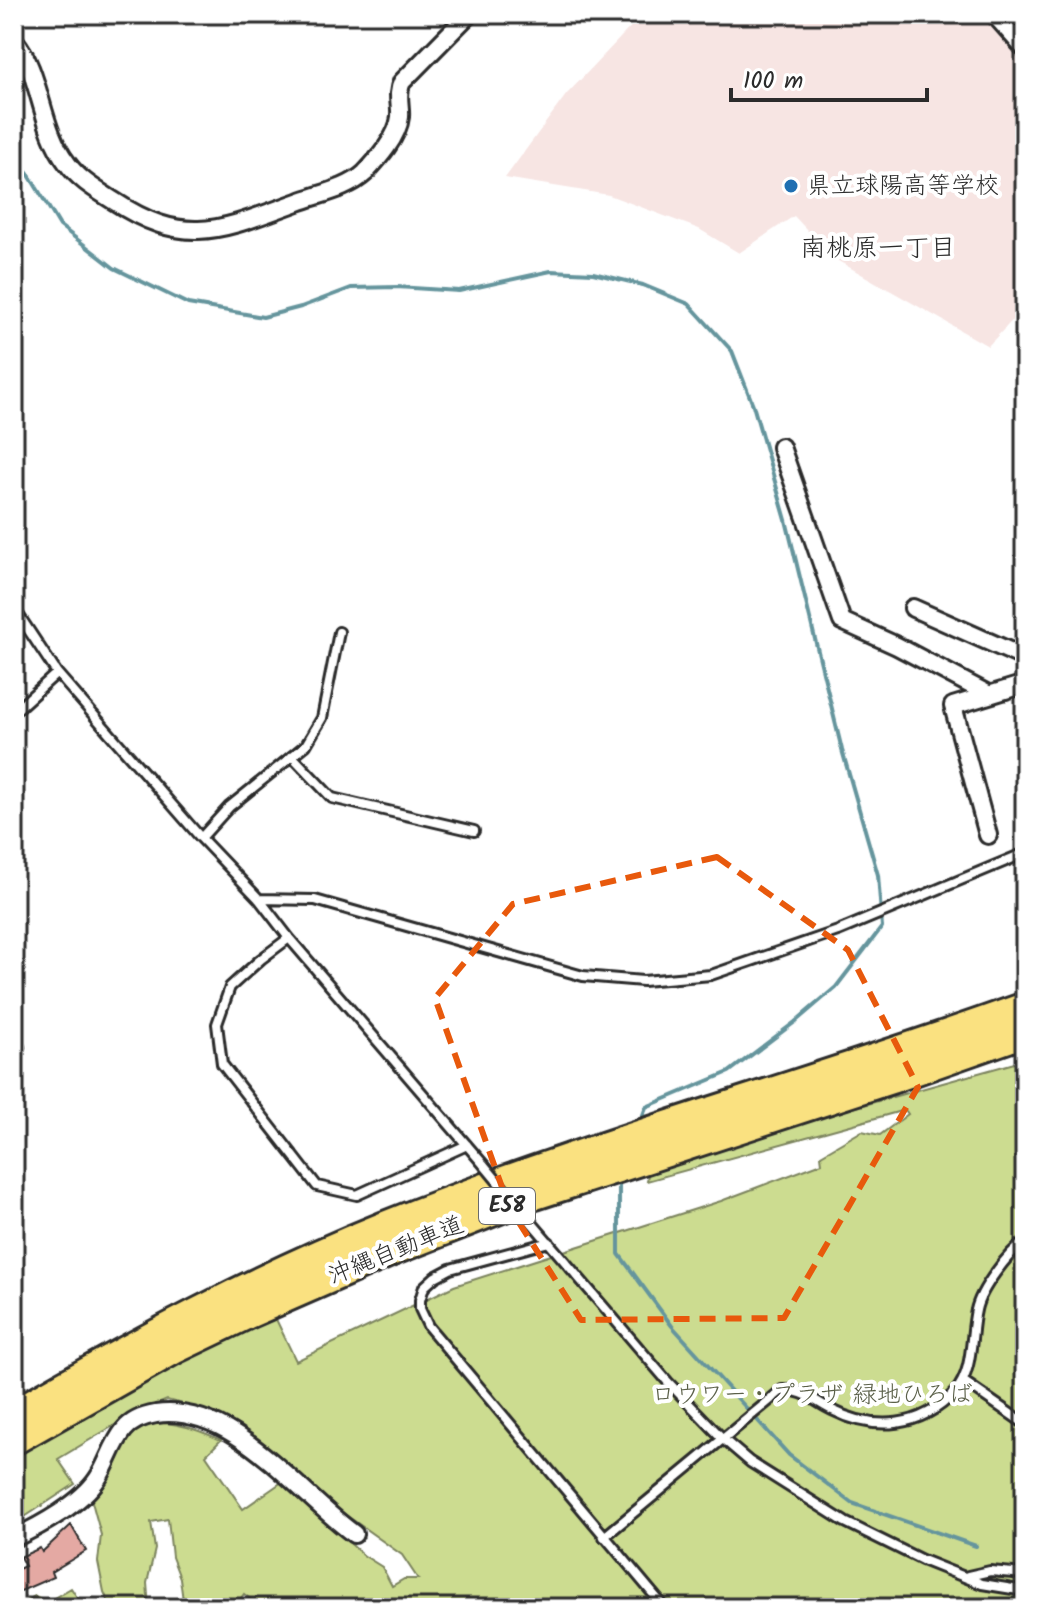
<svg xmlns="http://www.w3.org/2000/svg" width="1039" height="1622" viewBox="0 0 1039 1622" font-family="Kalam,'Klee One',sans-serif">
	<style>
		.built { fill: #f7e5e3 }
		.green { fill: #ccdc90; stroke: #7c845e; stroke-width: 2 }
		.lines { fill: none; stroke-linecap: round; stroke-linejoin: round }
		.stream { stroke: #65959d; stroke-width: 4 }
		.building { fill: #e4a9a3; stroke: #2b2b2b; stroke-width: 2 }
		.service-casing { stroke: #2b2b2b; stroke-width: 14 }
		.minor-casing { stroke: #2b2b2b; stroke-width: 22 }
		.motorway-casing { stroke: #2b2b2b; stroke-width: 34 }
		.service { stroke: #fff; stroke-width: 8 }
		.minor { stroke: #fff; stroke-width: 16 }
		.motorway { stroke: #fae180; stroke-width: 28 }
		.service-bridge-casing { stroke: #2b2b2b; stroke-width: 14; stroke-linecap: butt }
		.service-bridge { stroke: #fff; stroke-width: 8 }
		.marked { fill: none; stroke: #e8590c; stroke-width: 6; stroke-dasharray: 16 10; stroke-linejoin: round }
		.poi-dot { fill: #1f6fb2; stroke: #fff; stroke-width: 3 }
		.labels { text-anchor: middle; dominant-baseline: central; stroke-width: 8; stroke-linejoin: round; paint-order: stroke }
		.shield { fill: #fff; stroke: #6b6b6b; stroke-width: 2 }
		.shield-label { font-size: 22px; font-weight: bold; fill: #2b2b2b }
		.poi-label { font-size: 24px; fill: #2b2b2b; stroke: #fff; text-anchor: start }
		.street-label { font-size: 24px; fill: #2b2b2b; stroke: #fff }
		.park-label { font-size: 24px; fill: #5b6049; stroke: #fff }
		.neighbourhood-label { font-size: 26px; fill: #2b2b2b; stroke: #fff }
	</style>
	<rect width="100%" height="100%" fill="#fff"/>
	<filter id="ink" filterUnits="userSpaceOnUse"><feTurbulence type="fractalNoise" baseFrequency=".0125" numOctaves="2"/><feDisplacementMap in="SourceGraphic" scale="16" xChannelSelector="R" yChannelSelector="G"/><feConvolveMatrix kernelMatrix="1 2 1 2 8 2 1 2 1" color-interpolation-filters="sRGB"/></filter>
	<g filter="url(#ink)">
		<path class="built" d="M707 14H986L1025 58V307L988 346 833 258 794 216 739 253 699 229 609 195 505 178 566 95 638 19 704 17Z"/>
		<path class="green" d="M1025 1060V1608H261L244 1594 238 1602V1608H184L180 1578 172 1557 168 1519 151 1522 155 1549 147 1583 149 1608H111L104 1592 98 1562 101 1535 91 1498C127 1430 141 1403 221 1440L206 1455 243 1509 282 1482 363 1555 382 1567 392 1586 404 1579H418L402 1555 311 1490 253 1439 205 1410 167 1400 130 1416 58 1459 75 1484 14 1524V1458L166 1366 274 1315 296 1361 454 1286 721 1201 822 1163 821 1155 862 1131 880 1135 908 1114 905 1110 647 1181 648 1174 724 1144Z
			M71 1588 84 1608H14L35 1596 47 1602Z"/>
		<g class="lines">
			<path class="stream" d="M14 158 29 175 60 226 114 268 188 304 263 317 301 307 351 288 397 287 459 291 551 271 593 273 643 285 689 304 732 351 753 405 786 520 842 750 878 875 882 927 836 987 795 1022 729 1072 646 1107 640 1123
				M619 1180V1254L672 1326 789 1455 852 1503 976 1546"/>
		</g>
		<path class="building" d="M71 1525 86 1551 51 1572 53 1577 14 1594V1571L25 1566 20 1557 40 1548 42 1552Z"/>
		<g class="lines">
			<g class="service-casing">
				<path id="service" d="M14 608 57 673 201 838 259 899 289 938 484 1165
					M14 712 57 673
					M292 756 332 798 474 831
					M201 838 229 807 306 745 322 718 339 632
					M259 899 315 900 583 976 643 981 711 975 838 931 1025 853
					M289 938 261 959 230 987 217 1024 222 1064 317 1186 357 1195 467 1145
					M14 1033 19 1047 14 1051
					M532 1223 668 1382 723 1439 750 1462 845 1522 922 1560 982 1584 1025 1591
					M549 1242 450 1269 435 1277 424 1287 420 1300V1309L428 1326 665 1608
					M963 1381 1025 1424
					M604 1537 782 1390C803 1389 814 1401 832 1410 875 1432 921 1428 955 1392 974 1371 970 1336 976 1310 980 1290 1008 1253 1025 1241
					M968 1576 990 1571 1025 1574"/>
			</g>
			<g class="minor-casing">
				<path id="minor" d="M994 14 1025 49
					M14 40C42 73 39 127 67 163 79 180 97 190 114 201 187 249 223 229 298 202 319 194 348 189 365 173 378 159 398 137 400 117 401 104 396 94 402 82L469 14
					M781 447 842 621 897 646 986 693
					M913 608 1025 658
					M988 835 953 706 1025 684
					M14 1538C40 1526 82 1503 98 1478 108 1463 112 1445 124 1430 132 1420 144 1416 156 1414 233 1403 297 1493 354 1534"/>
			</g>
			<g class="motorway-casing">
				<path id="motorway" d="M14 1414C134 1344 256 1278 385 1226 594 1142 813 1084 1025 1007
					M14 1440 175 1349 246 1315 397 1249 535 1195 891 1079 1025 1032"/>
			</g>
			<use href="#service" class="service"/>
			<use href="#minor" class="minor"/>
			<use href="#motorway" class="motorway"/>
			<g class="service-bridge-casing">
				<path id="service-bridge" d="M484 1165 532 1223"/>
			</g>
			<use href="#service-bridge" class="service-bridge"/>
		</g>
	</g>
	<path class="marked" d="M717 857 848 950 918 1087 784 1318 581 1320 509 1207 435 998 513 904Z"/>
	<circle class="poi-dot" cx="791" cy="186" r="8"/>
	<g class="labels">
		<rect class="shield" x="479" y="1188" width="56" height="36" rx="6"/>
		<g class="shield-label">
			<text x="507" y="1206">E58</text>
		</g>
		<g class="poi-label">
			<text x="807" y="186">県立球陽高等学校</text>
		</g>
		<g class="street-label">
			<text transform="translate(396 1251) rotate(-22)">沖縄自動車道</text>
		</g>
		<g class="park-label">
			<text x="812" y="1395">ロウワー・プラザ 緑地ひろば</text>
		</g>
		<g class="neighbourhood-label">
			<text x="878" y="249">南桃原一丁目</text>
		</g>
	</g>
	<rect width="1039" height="1622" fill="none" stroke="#fff" stroke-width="48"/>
	<rect x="24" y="24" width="991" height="1574" fill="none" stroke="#2b2b2b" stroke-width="3" filter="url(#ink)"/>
	<path d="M731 88v12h196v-12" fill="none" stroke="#2b2b2b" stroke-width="4"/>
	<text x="743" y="88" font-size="24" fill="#2b2b2b" stroke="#ffffff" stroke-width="6" paint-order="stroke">100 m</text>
</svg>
